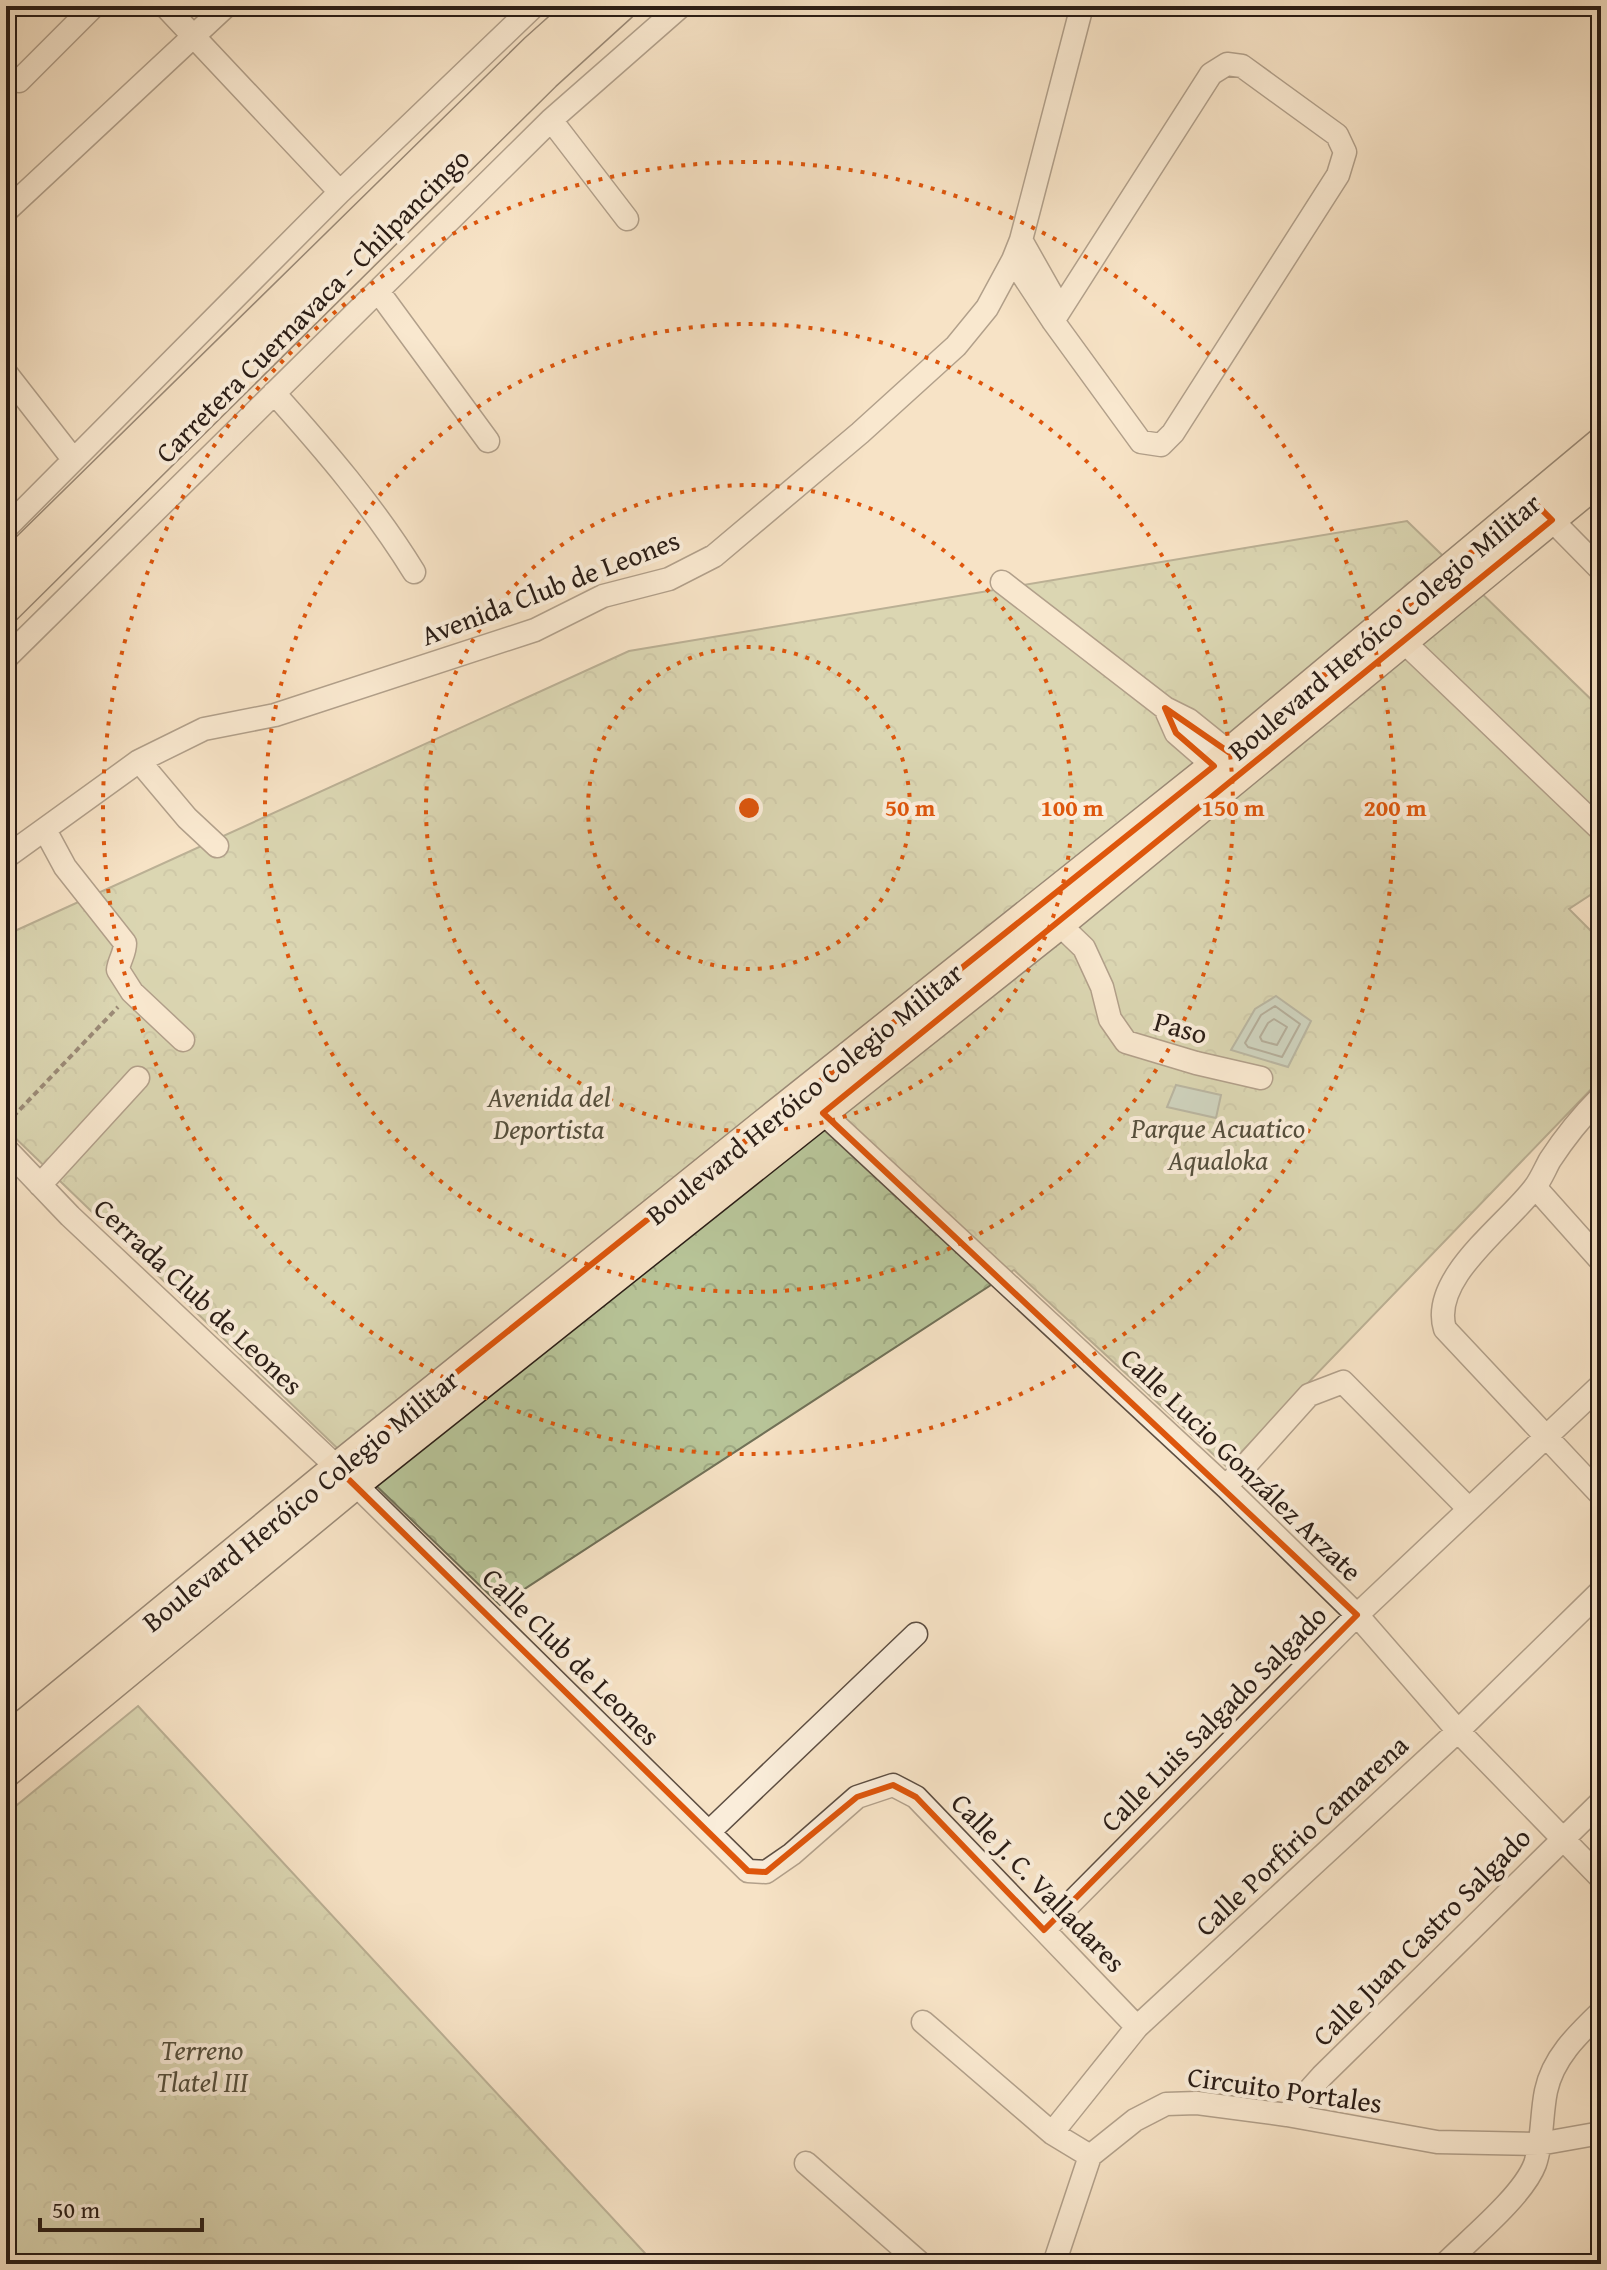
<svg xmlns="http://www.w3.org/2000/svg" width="1607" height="2270" viewBox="0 0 1607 2270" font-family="'Gentium Book Plus',serif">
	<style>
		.forest { fill: url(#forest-crowns); stroke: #717158; stroke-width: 2 }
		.water { fill: #9dbeb3; stroke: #6f7e74; stroke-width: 2 }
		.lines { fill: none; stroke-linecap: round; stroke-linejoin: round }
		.shore { stroke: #646e64; stroke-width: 2 }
		.minor-casing { stroke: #5d4e42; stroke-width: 25 }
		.major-casing { stroke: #2a1d16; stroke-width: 33 }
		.path { stroke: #2a1d16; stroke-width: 4; stroke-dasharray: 6 4; stroke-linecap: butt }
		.minor { stroke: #faedda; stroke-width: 22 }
		.major { stroke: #f7e3c6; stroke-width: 30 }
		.marked { fill: none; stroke: #de560c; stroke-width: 6; stroke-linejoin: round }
		.ring { fill: none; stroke: #de560c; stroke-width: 4; stroke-dasharray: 4 8 }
		.labels { text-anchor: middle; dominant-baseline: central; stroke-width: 8; stroke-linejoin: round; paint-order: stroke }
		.street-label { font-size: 28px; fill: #2a1d16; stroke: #faedda }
		.park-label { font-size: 28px; font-style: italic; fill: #554f3d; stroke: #faedda }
		.centre { fill: #de560c; stroke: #faedda; stroke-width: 4 }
		.ring-label { font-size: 24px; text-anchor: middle; font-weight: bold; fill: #de560c; stroke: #faedda; stroke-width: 8; stroke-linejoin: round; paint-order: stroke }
	</style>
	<defs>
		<pattern id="forest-crowns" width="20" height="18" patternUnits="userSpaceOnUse" patternTransform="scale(2)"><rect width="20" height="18" fill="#b8c599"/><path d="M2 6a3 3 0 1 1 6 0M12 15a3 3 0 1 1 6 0" fill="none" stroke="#9ea983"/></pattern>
	</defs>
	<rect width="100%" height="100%" fill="#f7e3c6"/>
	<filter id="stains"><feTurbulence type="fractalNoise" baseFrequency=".0025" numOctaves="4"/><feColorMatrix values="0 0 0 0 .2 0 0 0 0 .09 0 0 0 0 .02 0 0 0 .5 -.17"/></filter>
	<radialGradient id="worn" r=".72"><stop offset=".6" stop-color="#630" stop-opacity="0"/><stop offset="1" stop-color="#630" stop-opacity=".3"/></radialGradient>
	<path class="forest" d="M1407 521 1601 709V888L1569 909 1601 941V1079L1227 1467 1014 1270 500 1605 6 1129V935L629 651Z
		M138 1706 655 2264H6V1814Z"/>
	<path class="water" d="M1276 996 1311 1021 1288 1067 1231 1050 1255 1009Z
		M1176 1085 1221 1095 1216 1118 1167 1107Z"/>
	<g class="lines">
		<path class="shore" d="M1275 1006 1300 1024 1282 1057 1248 1047 1245 1043 1261 1015Z
			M1274 1019 1287 1027 1277 1045 1262 1041 1260 1037 1268 1023Z"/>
		<g class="minor-casing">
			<path id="minor" d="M165 6 340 192
				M19 81 94 6
				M551 120 627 219
				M6 211 226 6
				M1021 240 1060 309
				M1013 260 1053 321 1141 442 1161 445 1173 433 1338 175 1345 152 1337 135 1242 66 1227 64 1211 74 1053 321
				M378 291 488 441
				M6 373 73 459
				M274 393C325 450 374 507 414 572
				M1540 508 1601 570
				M6 528 340 192 534 6
				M1002 582 1165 708 1189 720 1230 753
				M1404 642 1601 830
				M6 658 551 120 681 6
				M1165 708 1176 733 1214 766
				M139 761 187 818 217 846
				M45 830 65 867 125 943C125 954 119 960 118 970L132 992 183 1040
				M6 857 139 761 204 729 275 715 535 630 603 596 669 579 714 556 860 433 956 346 987 308 1013 260 1021 240 1082 6
				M1059 924 1084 948 1102 987 1110 1019 1126 1042 1196 1063 1261 1078
				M1601 1097C1582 1116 1565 1137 1550 1160 1545 1169 1541 1179 1535 1187 1508 1224 1429 1278 1445 1329L1601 1495
				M823 1113 1226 1487 1357 1615 1458 1731 1601 1878
				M6 1149 70 1216 355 1484 748 1871 766 1872 792 1854 857 1797 893 1785 916 1797 1137 2027
				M40 1185 138 1078
				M1535 1187 1601 1261
				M1226 1487 1309 1395 1343 1382 1468 1508
				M709 1832 916 1634
				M1044 1930 1357 1615 1601 1385
				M923 2022 1052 2133 1090 2156
				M1287 2115 1322 2076 1601 1802
				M1052 2133 1137 2027 1458 1731 1601 1591
				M806 2163 921 2264
				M1054 2264 1090 2156 1135 2120 1166 2104 1197 2103 1287 2115 1437 2142 1539 2144 1601 2133
				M1445 2264C1470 2239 1523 2196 1535 2164 1543 2141 1541 2115 1546 2091 1553 2058 1577 2035 1601 2012"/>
		</g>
		<g class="major-casing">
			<path id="major" d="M6 569 535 50 584 6
				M6 608 545 75 621 6
				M6 1740 337 1468 766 1123 1214 766 1601 443
				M6 1772 355 1484 1059 924 1601 478"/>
		</g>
		<path class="path" d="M6 1124 118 1007"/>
		<use href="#minor" class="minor"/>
		<use href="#major" class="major"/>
	</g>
	<path d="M0 0H1607V2270H0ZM1533 501 1552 520 823 1113 1357 1615 1044 1930 916 1797 893 1785 857 1797 766 1872 748 1871 337 1468 1214 766 1176 733 1165 708 1230 753Z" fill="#f7e3c6" fill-opacity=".55" fill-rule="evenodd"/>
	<path class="marked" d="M1533 501 1552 520 823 1113 1357 1615 1044 1930 916 1797 893 1785 857 1797 766 1872 748 1871 337 1468 1214 766 1176 733 1165 708 1230 753Z"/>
	<g class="ring">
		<circle cx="749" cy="808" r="161"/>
		<circle cx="749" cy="808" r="323"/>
		<circle cx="749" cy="808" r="484"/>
		<circle cx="749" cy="808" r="646"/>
	</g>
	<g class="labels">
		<g class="street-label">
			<text transform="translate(312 305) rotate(-45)">Carretera Cuernavaca - Chilpancingo</text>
			<text transform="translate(550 587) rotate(-21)">Avenida Club de Leones</text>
			<text transform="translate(1384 626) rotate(-40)">Boulevard Heróico Colegio Militar</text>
			<text transform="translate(1181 1027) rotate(16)">Paso</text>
			<text transform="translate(804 1093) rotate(-39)">Boulevard Heróico Colegio Militar</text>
			<text transform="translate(199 1296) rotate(43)">Cerrada Club de Leones</text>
			<text transform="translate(1242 1464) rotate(44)">Calle Lucio González Arzate</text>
			<text transform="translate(300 1500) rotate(-39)">Boulevard Heróico Colegio Militar</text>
			<text transform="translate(572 1656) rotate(45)">Calle Club de Leones</text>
			<text transform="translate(1213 1718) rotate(-45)">Calle Luis Salgado Salgado</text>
			<text transform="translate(1301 1835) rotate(-43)">Calle Porfirio Camarena</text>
			<text transform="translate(1039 1882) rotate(46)">Calle J. C. Valladares</text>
			<text transform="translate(1421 1936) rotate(-45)">Calle Juan Castro Salgado</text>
			<text transform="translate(1285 2089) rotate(8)">Circuito Portales</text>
		</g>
		<g class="park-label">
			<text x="549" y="1096">Avenida del<tspan x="549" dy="32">Deportista</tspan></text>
			<text x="1218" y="1127">Parque Acuatico<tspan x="1218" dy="32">Aqualoka</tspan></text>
			<text x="202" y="2049">Terreno<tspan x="202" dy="32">Tlatel III</tspan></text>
		</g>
	</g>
	<circle cx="749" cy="808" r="12" class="centre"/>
	<g class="ring-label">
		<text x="910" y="816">50 m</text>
		<text x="1072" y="816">100 m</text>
		<text x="1233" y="816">150 m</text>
		<text x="1395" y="816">200 m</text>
	</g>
	<rect width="1607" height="2270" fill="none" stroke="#f7e3c6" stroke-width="32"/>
	<rect x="8" y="8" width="1591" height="2254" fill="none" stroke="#2a1d16" stroke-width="4"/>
	<rect x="16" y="16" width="1575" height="2238" fill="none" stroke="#2a1d16" stroke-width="2"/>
	<path d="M40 2218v12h162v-12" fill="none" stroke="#2a1d16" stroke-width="4"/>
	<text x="52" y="2218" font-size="24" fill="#2a1d16" stroke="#faedda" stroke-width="6" paint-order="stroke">50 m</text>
	<rect width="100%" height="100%" filter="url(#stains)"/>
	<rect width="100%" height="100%" fill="url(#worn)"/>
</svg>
